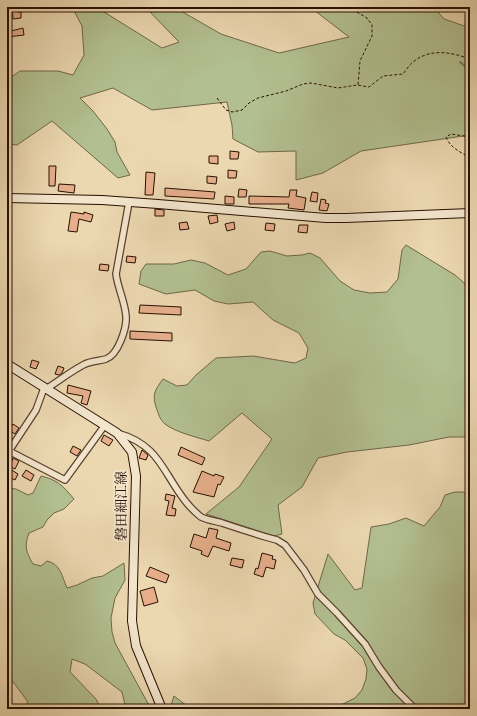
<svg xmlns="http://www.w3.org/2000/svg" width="477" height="716" viewBox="0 0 477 716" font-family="'Gentium Book Plus','Noto Serif JP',serif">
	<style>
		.green { fill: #b2bf90; stroke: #6e6748 }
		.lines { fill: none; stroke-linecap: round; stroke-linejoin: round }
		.stream { stroke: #6c746b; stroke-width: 2 }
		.building { fill: #e6ae8b; stroke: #290f01 }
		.street-casing { stroke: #5a412d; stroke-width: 8 }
		.secondary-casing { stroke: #290f01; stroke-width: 10 }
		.path { stroke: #290f01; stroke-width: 1; stroke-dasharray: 3 2; stroke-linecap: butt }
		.street { stroke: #f2e5cc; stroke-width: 5.5 }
		.secondary { stroke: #f2e5cc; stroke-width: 8 }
		.labels { text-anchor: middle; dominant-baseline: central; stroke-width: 3.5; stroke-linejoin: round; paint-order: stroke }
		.street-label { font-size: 14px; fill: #290f01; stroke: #f2e5cc }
	</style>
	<rect width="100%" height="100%" fill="#ebd7b0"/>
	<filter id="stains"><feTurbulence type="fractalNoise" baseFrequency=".005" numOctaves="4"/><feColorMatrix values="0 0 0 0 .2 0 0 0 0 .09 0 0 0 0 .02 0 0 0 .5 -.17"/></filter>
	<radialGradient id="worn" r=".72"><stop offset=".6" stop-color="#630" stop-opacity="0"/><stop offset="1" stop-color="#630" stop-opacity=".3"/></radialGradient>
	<path class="green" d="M72 7H96L162 48 179 42 151 13 149 7H174L221 34 279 53 349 37 310 7H434L444 19 470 28V135L361 151 323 173 296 180V151L258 152 233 139 232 125 227 102 152 110 113 88 80 98 93 111 107 129 115 142 117 152 130 175 118 178 52 121 17 145 7 144V80L20 71H58L73 75 84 55 82 26Z
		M406 245 455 275 470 288V437H449L409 445 347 452 318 458 302 487 278 505 282 534 274 536 206 514 239 487 272 439 242 413 209 441C196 437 175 432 165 424 160 420 158 413 156 407 152 394 155 390 163 379L177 386 187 385 196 375 216 358 253 356 295 363 306 358 308 348 299 333 273 320 253 302 228 304 214 301 195 290 166 294 139 284 141 271 146 264H174L191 260 205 263 228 275 246 269 261 252 270 251 287 256 302 255 310 253 320 258 340 281 354 290 370 293 387 292 398 279 402 250Z
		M41 476C58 480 63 486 74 499L64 509 54 513 47 520 43 527 29 533C24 546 26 552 33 564L41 566 47 561C61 564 62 577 67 588L77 585 92 578 103 576 124 563 125 580 115 598 111 618 112 632 115 643 151 709H126L122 692 85 664 72 659 70 672 96 699 101 709H23L28 702 14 683 7 679V488L16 489 28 495 33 493Z
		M455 492H463L470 496V709H463L461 704 454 709H440L439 705 421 707 419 709H333L355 698 362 690 366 679 367 669 363 658 345 640 334 634 315 614 313 603 328 554 355 590 362 588 371 527 389 524 406 518 424 526 440 507 445 495Z
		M174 696 191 709H170Z"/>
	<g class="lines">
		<path class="stream" d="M460 62 470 70"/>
	</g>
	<path class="building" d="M12 7H18V12H21V18L13 19Z
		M23 28 24 35 7 37V32Z
		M230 151 239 152 238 159H230Z
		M209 156H218V164L209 163Z
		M49 166H56L55 186H49Z
		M228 170 237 171 236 178H228Z
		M146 172 155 173 153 195H145Z
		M207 176 217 177 216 184 207 183Z
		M59 184 75 185 74 193 58 191Z
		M165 188 215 192 214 199 165 196Z
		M239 189 247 190 246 197H238Z
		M290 190H297L296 196 306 198 304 210 288 208 289 204H249V196L289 197Z
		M312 192 318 193 317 202 310 201Z
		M225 196 234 197V204H225Z
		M321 199 326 200 325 203 329 204 327 211 319 210Z
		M155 209 164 210V216H155Z
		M71 212 84 214V212L93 215 91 222 79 219 77 232 68 231Z
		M217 215 218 222 210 224 208 216Z
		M187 222 189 229 180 230 179 223Z
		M234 222 235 229 227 231 225 224Z
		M266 223 275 224 274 231 265 230Z
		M299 225H308L307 233 298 232Z
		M127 256 136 257 135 263 126 262Z
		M100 264 109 265 108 271 99 270Z
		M140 305 181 307V315L139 313Z
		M130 331 172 333V341L130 339Z
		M32 360 39 362 36 369 30 367Z
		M58 366 64 368 62 373 59 375 55 374Z
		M68 385 91 391 87 405 81 403 83 396 67 393Z
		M13 424 19 428 15 434 9 430Z
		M104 435 113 440 109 446 101 441Z
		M73 446 81 450 77 456 70 452Z
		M181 447 205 458 202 465 178 455Z
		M142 450 148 455 146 460 139 458Z
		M13 458 19 461 15 469 7 465 9 460 12 461Z
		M10 469 18 474 15 480 7 476Z
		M26 470 34 475 31 481 22 476Z
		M202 471 214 476 215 474 224 477 220 485 218 484 214 497 193 492Z
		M166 494 175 496 172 508 176 509 175 516 166 515 169 501 165 500Z
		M209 528 218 530 216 538 231 543 229 551 213 546 208 557 201 554 202 551 190 547 194 534 206 538Z
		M262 553 273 556 272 559 276 560 274 569 266 567 263 577 254 574 256 568 258 569Z
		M232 558 244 560 242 568 230 565Z
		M150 567 169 575 166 583 146 576Z
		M154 587 158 602 144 606 140 591Z"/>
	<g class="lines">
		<g class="street-casing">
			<path id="street" d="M46 389C59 381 71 371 85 364 92 361 99 361 106 359 118 355 127 328 126 316 125 302 118 289 116 274L129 202
				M117 433C160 445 162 472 186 502 190 507 196 513 201 517 207 520 215 521 222 523 240 529 258 535 277 540L285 545 304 570 318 594 337 613 365 644 379 667 396 690 415 709
				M7 450 65 480 105 425
				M9 451 36 410 44 388"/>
		</g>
		<g class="secondary-casing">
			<path id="secondary" d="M7 198 102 200 158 204 326 218H346L470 213
				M7 364 117 433 132 452 136 476 132 621 136 646 162 709"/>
		</g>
		<path class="path" d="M348 7 367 18 372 25V36L360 61 358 85
			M217 98 226 110 232 112 242 110 249 103 258 98 286 91 303 84 311 83 338 88 357 85 369 87 383 76 403 74C406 70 409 65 413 62 430 48 451 52 470 59
			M470 137 451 134 446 137C450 148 461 152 470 158"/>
		<use href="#street" class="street"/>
		<use href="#secondary" class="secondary"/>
	</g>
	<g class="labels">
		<g class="street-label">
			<text transform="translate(121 506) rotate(-90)">磐田細江線</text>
		</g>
	</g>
	<rect width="477" height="716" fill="none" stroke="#ebd7b0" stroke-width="24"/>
	<rect x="8" y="8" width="461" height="700" fill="none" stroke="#290f01" stroke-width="2"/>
	<rect x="12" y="12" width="453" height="692" fill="none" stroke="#290f01"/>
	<rect width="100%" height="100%" filter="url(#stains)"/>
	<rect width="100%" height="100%" fill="url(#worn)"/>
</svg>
